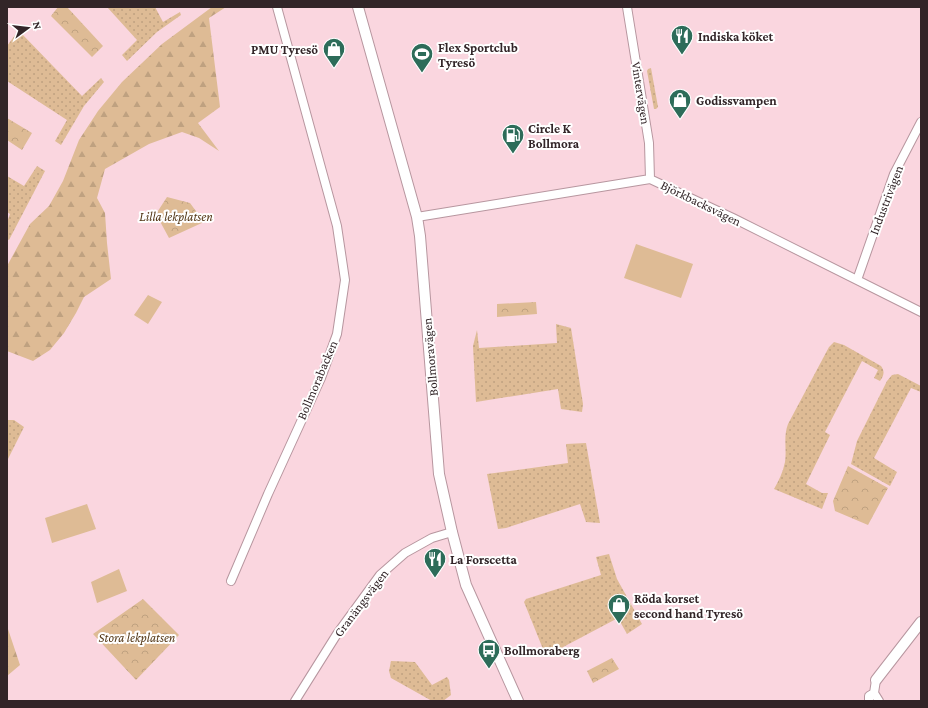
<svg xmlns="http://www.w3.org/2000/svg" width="928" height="708" viewBox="0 0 928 708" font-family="'Crimson Pro',serif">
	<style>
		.grass { fill: url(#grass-dots) }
		.forest { fill: url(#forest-firs) }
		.park { fill: url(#park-crowns) }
		.pitch { fill: #debb95 }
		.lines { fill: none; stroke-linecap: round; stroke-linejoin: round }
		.minor-casing { stroke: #b7969f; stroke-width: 10 }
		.tertiary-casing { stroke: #b7969f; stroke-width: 12 }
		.minor { stroke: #fff; stroke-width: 8 }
		.tertiary { stroke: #fff; stroke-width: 10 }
		.labels { text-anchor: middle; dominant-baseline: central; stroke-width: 4; stroke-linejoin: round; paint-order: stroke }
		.poi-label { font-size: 13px; font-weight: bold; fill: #322528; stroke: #fff; text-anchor: start }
		.street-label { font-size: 13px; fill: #322528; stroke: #fff }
		.park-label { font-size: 13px; font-style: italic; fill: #533716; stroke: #fff }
	</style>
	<defs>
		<pattern id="grass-dots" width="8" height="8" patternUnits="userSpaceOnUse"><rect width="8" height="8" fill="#debb95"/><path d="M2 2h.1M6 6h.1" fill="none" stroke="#bfa180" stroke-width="1.8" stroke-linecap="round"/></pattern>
		<pattern id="forest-firs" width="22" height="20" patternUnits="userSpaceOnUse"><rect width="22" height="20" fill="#debb95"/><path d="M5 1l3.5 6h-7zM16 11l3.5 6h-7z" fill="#bfa180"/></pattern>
		<pattern id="park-crowns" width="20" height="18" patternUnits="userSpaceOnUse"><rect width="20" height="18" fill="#debb95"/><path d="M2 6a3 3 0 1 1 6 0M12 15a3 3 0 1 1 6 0" fill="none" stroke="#bfa180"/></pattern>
	</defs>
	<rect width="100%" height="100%" fill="#fad6df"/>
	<path class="grass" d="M107 7H155L163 22 180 12 181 15 157 32 127 61 122 55 137 40Z
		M18 31 22 34 82 96 101 78 104 82 84 106 61 145 55 141 67 120 7 81V46Z
		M651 68 658 107 656 109H654L647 71 648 69Z
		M37 166 45 171 9 240 7 239V222L10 214 7 212V176L24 186Z
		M556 324 571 328 583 404 582 412 561 409 558 389 476 402 473 346 477 330 479 348 557 343Z
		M834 342 844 345 881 366C885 371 884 376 880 381L874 378 878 370 862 361 825 432 830 435 806 484 822 493H828L822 509 774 489C779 480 783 472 785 462 787 449 783 437 788 424L829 347Z
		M898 374 921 386V392L911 388 874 458 897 472 890 486 851 464 857 441 887 381 892 375Z
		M7 416 8 420H14L24 427 7 461Z
		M586 443 600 523 586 522 580 504 506 528 498 529 487 474 568 463 566 444Z
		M609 554 617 579 642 624 627 634 618 618 548 655 545 654 524 602 526 599 601 575 596 557Z
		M391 661 415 662 432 685 447 677 449 680 451 695 443 701H432L391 678 389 671Z"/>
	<path class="forest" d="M212 7H226L209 18 220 107 198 123 219 151 199 138 182 132 149 144 105 169 97 198 105 213 107 243 111 279 84 297 76 313 64 333 50 350 33 361 7 351V266L30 224 49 206 63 181 79 140 98 111 122 82 162 44Z
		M7 626 20 665 7 676Z"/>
	<path class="park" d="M58 7H67L103 46 92 57 51 16Z
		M7 118 32 133 22 150 7 140Z
		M167 197 190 203 204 222 169 238 156 214Z
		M536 302 537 314 497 317V304Z
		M848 466 888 488 868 525 835 511 833 501Z
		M143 599 179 635 136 680 93 634Z
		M612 658 619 669 593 683 587 671Z"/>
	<path class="pitch" d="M636 244 693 264 681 298 624 278Z
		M148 295 162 302 148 324 134 315Z
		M87 504 96 529 52 543 45 518Z
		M119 569 127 591 97 603 91 582Z"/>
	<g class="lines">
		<g class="minor-casing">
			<path id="minor" d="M627 7 649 143 650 179
				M417 217 650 179 733 218 921 312
				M857 280 894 174 921 122
				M231 581 268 494 321 378 337 334 345 280 337 226 277 7
				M876 680 874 693 879 701
				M295 701 337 634 380 575 405 553 432 538 452 532
				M869 701V696L874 693"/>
		</g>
		<g class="tertiary-casing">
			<path id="tertiary" d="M358 7 417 217 420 236 439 474 452 532 466 585 518 701
				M876 680 921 622"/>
		</g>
		<use href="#minor" class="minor"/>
		<use href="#tertiary" class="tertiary"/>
	</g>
	<defs>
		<g id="restaurant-pin" transform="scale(1.15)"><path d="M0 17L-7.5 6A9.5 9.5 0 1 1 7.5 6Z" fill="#2d6c59" stroke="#fff"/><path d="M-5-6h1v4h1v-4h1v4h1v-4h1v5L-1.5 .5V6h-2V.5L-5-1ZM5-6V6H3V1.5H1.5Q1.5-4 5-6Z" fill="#fff"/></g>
		<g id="shop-pin" transform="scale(1.15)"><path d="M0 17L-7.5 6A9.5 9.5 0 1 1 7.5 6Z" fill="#2d6c59" stroke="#fff"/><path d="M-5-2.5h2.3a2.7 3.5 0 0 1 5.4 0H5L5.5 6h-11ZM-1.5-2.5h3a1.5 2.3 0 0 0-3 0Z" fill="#fff"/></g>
		<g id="stadium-pin" transform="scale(1.15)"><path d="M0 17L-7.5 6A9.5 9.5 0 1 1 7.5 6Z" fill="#2d6c59" stroke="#fff"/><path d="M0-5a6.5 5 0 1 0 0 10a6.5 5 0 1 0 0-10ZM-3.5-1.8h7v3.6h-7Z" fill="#fff"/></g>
		<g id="fuel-pin" transform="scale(1.15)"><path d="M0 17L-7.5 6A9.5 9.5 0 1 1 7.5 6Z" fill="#2d6c59" stroke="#fff"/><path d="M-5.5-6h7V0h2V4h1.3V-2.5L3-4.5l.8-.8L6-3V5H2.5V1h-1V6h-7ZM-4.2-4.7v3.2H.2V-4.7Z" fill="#fff"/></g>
		<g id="bus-pin" transform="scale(1.15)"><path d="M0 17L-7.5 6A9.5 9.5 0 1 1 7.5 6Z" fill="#2d6c59" stroke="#fff"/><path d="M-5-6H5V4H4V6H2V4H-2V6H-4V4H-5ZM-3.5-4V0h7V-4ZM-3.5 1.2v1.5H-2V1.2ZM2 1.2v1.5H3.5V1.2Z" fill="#fff"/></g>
	</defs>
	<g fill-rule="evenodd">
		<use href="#restaurant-pin" x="682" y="36"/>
		<use href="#shop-pin" x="334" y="49"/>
		<use href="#stadium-pin" x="422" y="54"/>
		<use href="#shop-pin" x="680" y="100"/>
		<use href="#fuel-pin" x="513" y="135"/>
		<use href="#restaurant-pin" x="435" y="559"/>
		<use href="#shop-pin" x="619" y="605"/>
		<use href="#bus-pin" x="489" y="650"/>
	</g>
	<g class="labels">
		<g class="poi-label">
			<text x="698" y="36">Indiska köket</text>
			<text x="438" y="47">Flex Sportclub<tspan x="438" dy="15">Tyresö</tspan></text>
			<text x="318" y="49" text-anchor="end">PMU Tyresö</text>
			<text x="696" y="100">Godissvampen</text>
			<text x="528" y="128">Circle K<tspan x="528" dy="15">Bollmora</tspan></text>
			<text x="450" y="559">La Forscetta</text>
			<text x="634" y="598">Röda korset<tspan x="634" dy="15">second hand Tyresö</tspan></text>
			<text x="504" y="650">Bollmoraberg</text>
		</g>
		<g class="street-label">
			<text transform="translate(641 93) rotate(81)">Vintervägen</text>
			<text transform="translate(886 200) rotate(-69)">Industrivägen</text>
			<text transform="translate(701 203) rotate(26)">Björkbacksvägen</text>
			<text transform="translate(430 357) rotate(-95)">Bollmoravägen</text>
			<text transform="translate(317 380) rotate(-67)">Bollmorabacken</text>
			<text transform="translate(361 603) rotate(-53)">Granängsvägen</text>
		</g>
		<g class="park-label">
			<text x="176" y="216">Lilla lekplatsen</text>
			<text x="137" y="637">Stora lekplatsen</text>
		</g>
	</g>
	<rect width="928" height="708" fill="none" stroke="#322528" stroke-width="16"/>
	<g transform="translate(28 28) rotate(75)" stroke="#ffffff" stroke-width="3" paint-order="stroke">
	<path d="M0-3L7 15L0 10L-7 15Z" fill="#322528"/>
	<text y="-6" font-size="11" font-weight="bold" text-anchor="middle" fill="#322528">N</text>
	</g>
</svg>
